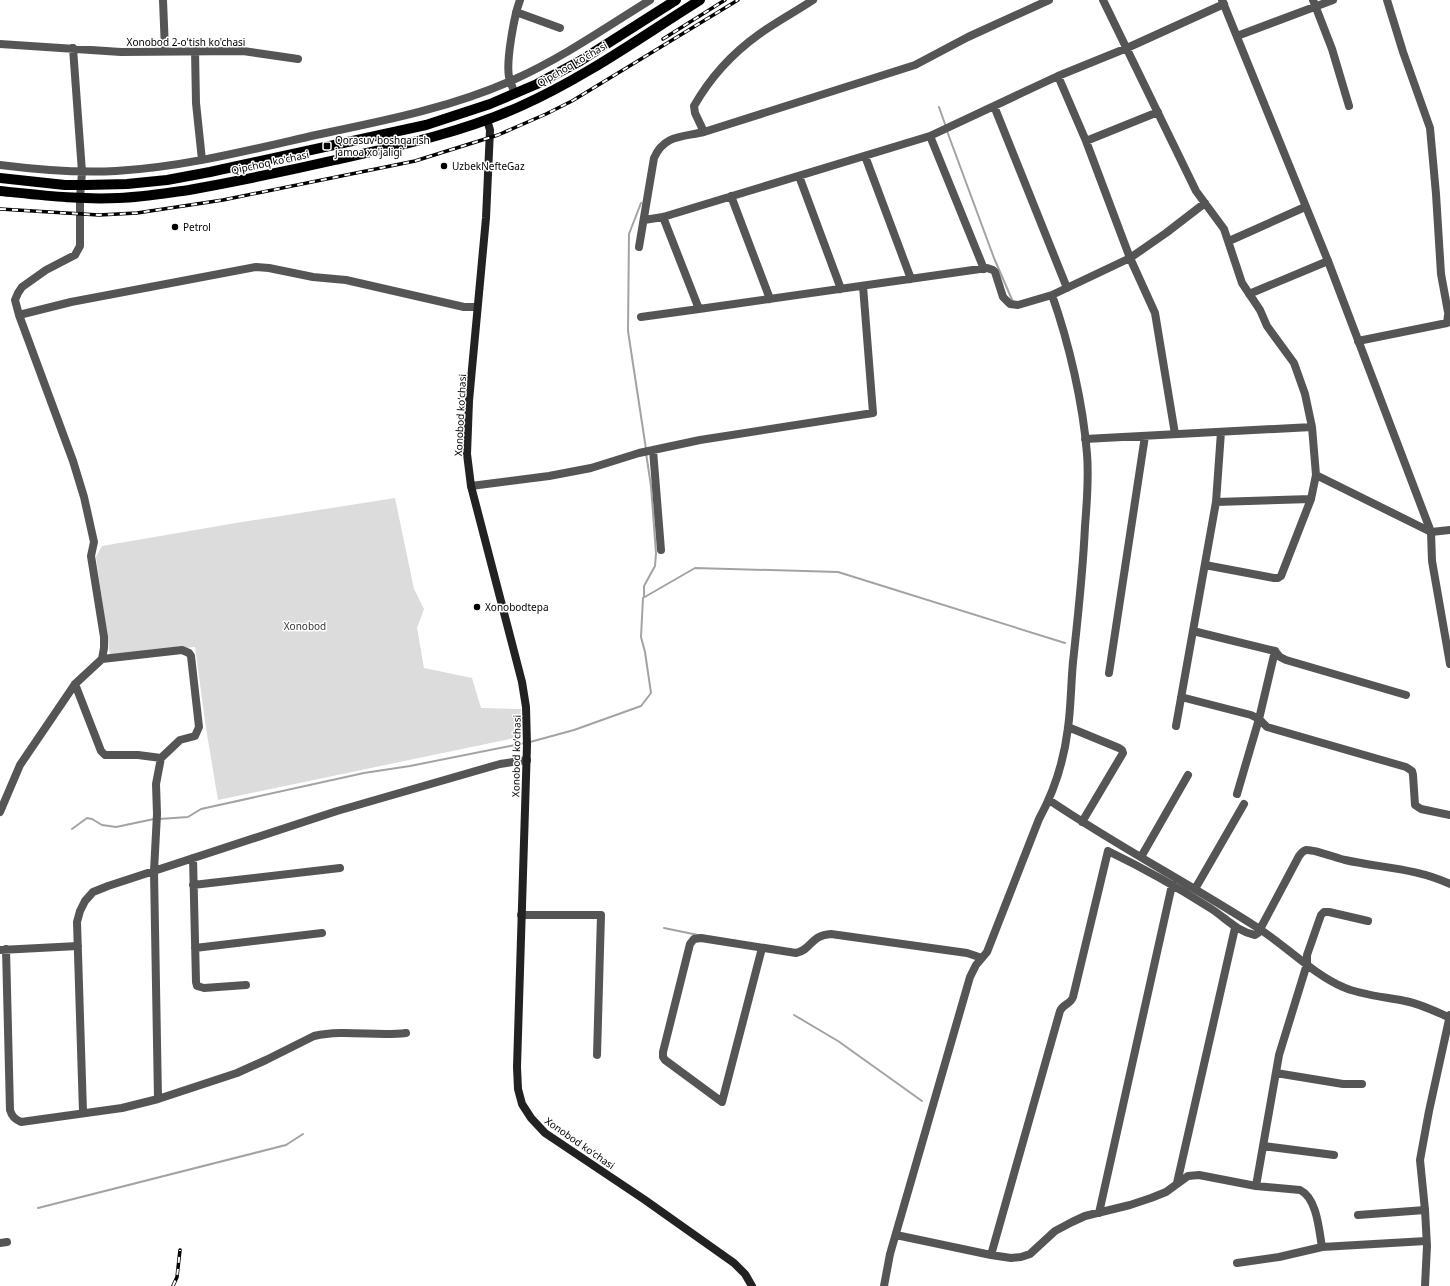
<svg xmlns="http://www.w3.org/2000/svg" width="1450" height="1286" viewBox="0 0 1450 1286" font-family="'Noto Sans',sans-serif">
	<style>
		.green { fill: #dcdcdc }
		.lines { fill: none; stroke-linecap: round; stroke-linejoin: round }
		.stream { stroke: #a3a3a3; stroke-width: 2 }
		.minor { stroke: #555; stroke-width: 8 }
		.tertiary { stroke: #555; stroke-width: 8 }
		.secondary { stroke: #222; stroke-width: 8 }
		.primary { stroke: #000; stroke-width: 10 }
		.rail-casing { stroke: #000; stroke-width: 3.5 }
		.rail { stroke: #fff; stroke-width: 2; stroke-dasharray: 6; stroke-linecap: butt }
		.poi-dot { fill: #000; stroke: #fff; stroke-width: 1.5 }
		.labels { text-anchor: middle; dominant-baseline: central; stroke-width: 3; stroke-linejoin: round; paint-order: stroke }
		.street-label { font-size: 10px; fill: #000; stroke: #fff }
		.poi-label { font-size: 10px; fill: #000; stroke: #fff; text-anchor: start }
		.park-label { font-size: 10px; fill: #333; stroke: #fff }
	</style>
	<rect width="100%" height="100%" fill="#fff"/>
	<path class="green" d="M395 498 414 589 424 609 417 628 424 668 472 678 481 708 521 709 519 737 218 800 206 728 195 647 110 656 96 557 102 546 236 523Z"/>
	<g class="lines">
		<path class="stream" d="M939 107 946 127
			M947 131 994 258 1013 302
			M641 203 629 234 628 331 646 449
			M644 597V586L655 566 656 553 651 486 646 453
			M530 742 574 730 641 706 651 693 645 652 641 637 643 598 695 568 838 572 1065 643
			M159 819 188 817 201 809 364 773 410 766 525 743
			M72 829 87 818 92 819 102 825 116 827 154 819
			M664 928 698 935
			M794 1015 838 1041 922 1101
			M38 1208 286 1145 303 1134"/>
		<path class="minor" d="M163 0 165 50
			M1103 0 1196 191 1224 229 1242 283 1260 310 1267 326 1294 363 1305 394 1312 427 1316 475 1431 532 1450 530
			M1313 0 1332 49 1349 106
			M1387 0 1403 52 1430 128 1436 194 1441 274 1448 312
			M516 12 560 28
			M1237 36 1333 0
			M0 44 121 52 243 51 298 59
			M195 50 196 103 202 160
			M1058 76 1086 141 1130 258 1155 313 1175 434
			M515 94C513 88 510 82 509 77 506 61 514 16 520 0
			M994 106 1067 288
			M704 132 695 113 694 106C710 78 733 53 758 35 776 22 795 12 813 0
			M930 136 984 269
			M1086 141 1158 112
			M865 156 911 279
			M0 165C39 170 77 173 116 171 184 167 250 150 316 135 383 121 450 108 513 80 562 58 605 28 650 0
			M799 176 841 289
			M731 196 770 299
			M663 217 699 309 987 268 993 270 995 272 1003 297 1010 304 1018 305 1052 295 1130 258 1166 233 1205 203
			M644 220 663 217 930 136 1058 76 1127 48 1224 4
			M1229 241 1305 207
			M639 247 654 158C664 135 682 137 704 132L915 65 968 37 1049 0
			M1249 294 1328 261
			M19 315 71 302 256 267 269 268 313 277 346 280 464 307H477
			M641 317 699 309
			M1358 341 1447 323 1449 308
			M1085 439 1312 427
			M653 450 661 550
			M471 486 549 476 591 468 639 453 700 440 873 413 863 286
			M1216 502 1311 499
			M1205 565 1274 578H1278L1281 576 1311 499 1316 475
			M1193 631 1275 651 1280 657 1286 660 1406 695
			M1109 673 1145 436
			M75 684 101 751 105 755H138L161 758 180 740 195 736 199 727 191 656 189 653 182 650 102 659
			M1181 697 1251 715 1259 719 1267 727 1406 767 1412 771 1413 775 1415 805 1421 809 1450 815
			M1176 726 1216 502 1221 432
			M1068 727 1119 748 1122 750 1123 753 1082 822
			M1237 794 1259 719 1275 651
			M1049 800C1117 846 1190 884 1258 928 1286 946 1313 974 1343 987 1360 995 1386 997 1405 1001 1421 1004 1435 1011 1450 1018
			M0 812 20 765 75 684 102 659 104 648V637L91 556 94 542 84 497 73 461 19 315 15 300 18 293 22 287 46 270 75 255 80 246V198L82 172 73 48
			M1141 857 1188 775
			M193 858 196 982 197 986 204 988 246 985
			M193 885 340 868
			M1195 889 1244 804
			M521 915H601L597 1055
			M195 948 322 933
			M762 948 722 1102 665 1060 663 1057V1052L690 944 694 939 701 938 796 953C812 950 810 935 831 934L967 953 982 958
			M6 949 10 1110C12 1117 15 1119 21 1122L122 1108 158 1099 237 1073 266 1060 314 1036C345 1029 376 1037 406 1033
			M0 950 78 946
			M1276 1073 1343 1084H1362
			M158 1099 154 871 157 814 156 784 161 758
			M83 1112 77 922 80 911 85 901 93 892 108 886 337 811 500 764 527 760
			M1263 1146 1334 1155
			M1177 1183 1235 928
			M1256 1186 1279 1055 1307 964V955L1321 915 1324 912H1329L1368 921
			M1099 1213 1172 885
			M1358 1215 1425 1210
			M896 1235 991 1255 1011 1258 1021 1257 1030 1254 1055 1231 1072 1222 1085 1216 1130 1205 1151 1198 1166 1192 1188 1176 1199 1175 1256 1186 1300 1190C1317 1198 1319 1230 1322 1247
			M0 1243 7 1242
			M991 1255 1060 1011C1063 1004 1071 1004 1073 997L1108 851C1143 868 1177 887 1210 908 1226 918 1236 931 1255 935L1258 933 1299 856C1301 853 1303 851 1306 850 1314 849 1336 858 1345 860 1381 868 1416 868 1450 884
			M1237 1263 1279 1257 1322 1247 1426 1241
			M884 1286 890 1254 970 977 976 965 987 952 1039 819C1055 790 1064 760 1068 728 1071 706 1071 683 1073 662 1078 616 1083 572 1085 526 1087 502 1089 478 1087 454 1083 403 1069 343 1052 295"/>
		<path class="tertiary" d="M1222 0 1328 261 1431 532 1432 561 1450 664
			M1425 1286 1427 1246 1425 1210 1420 1160 1429 1111 1450 1015"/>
		<path class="secondary" d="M487 120 490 130 486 218 469 401 467 454 471 486 522 682 526 707 527 745 517 1067 518 1089 522 1104 531 1118 545 1133 645 1200 734 1263 745 1274 752 1286"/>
		<path class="primary" d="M0 178 65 185H86L127 184 167 180 210 172 426 125 490 104 537 84 580 61 676 0
			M0 191C40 195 79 200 119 198 142 197 166 193 189 190 238 181 287 171 335 160 398 146 461 133 521 106 584 78 641 37 700 0"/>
		<g class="rail-casing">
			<path id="rail" d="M663 39 725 0
				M0 209 99 215 137 213 223 200 415 161 498 135 546 114 572 101 738 0
				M173 1286 177 1277 180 1250"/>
		</g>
		<use href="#rail" class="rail"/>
	</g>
	<g class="poi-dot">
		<rect x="323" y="142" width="8" height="8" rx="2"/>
		<circle cx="444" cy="166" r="4"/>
		<circle cx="175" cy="227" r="4"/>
		<circle cx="477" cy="607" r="4"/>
	</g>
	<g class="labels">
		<g class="street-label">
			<text x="186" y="42">Xonobod 2-o'tish ko'chasi</text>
			<text transform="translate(572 64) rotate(-30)">Qipchoq ko'chasi</text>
			<text transform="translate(270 162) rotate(-12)">Qipchoq ko'chasi</text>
			<text transform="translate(460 415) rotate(-87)">Xonobod koʻchasi</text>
			<text transform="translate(516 756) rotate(-89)">Xonobod koʻchasi</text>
			<text transform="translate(580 1143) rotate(35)">Xonobod koʻchasi</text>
		</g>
		<g class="poi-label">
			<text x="335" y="140">Qorasuv boshqarish<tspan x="335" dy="12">jamoa xo'jaligi</tspan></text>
			<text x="452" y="166">UzbekNefteGaz</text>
			<text x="183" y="227">Petrol</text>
			<text x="485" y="607">Xonobodtepa</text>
		</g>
		<g class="park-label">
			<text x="305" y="626">Xonobod</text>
		</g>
	</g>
</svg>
